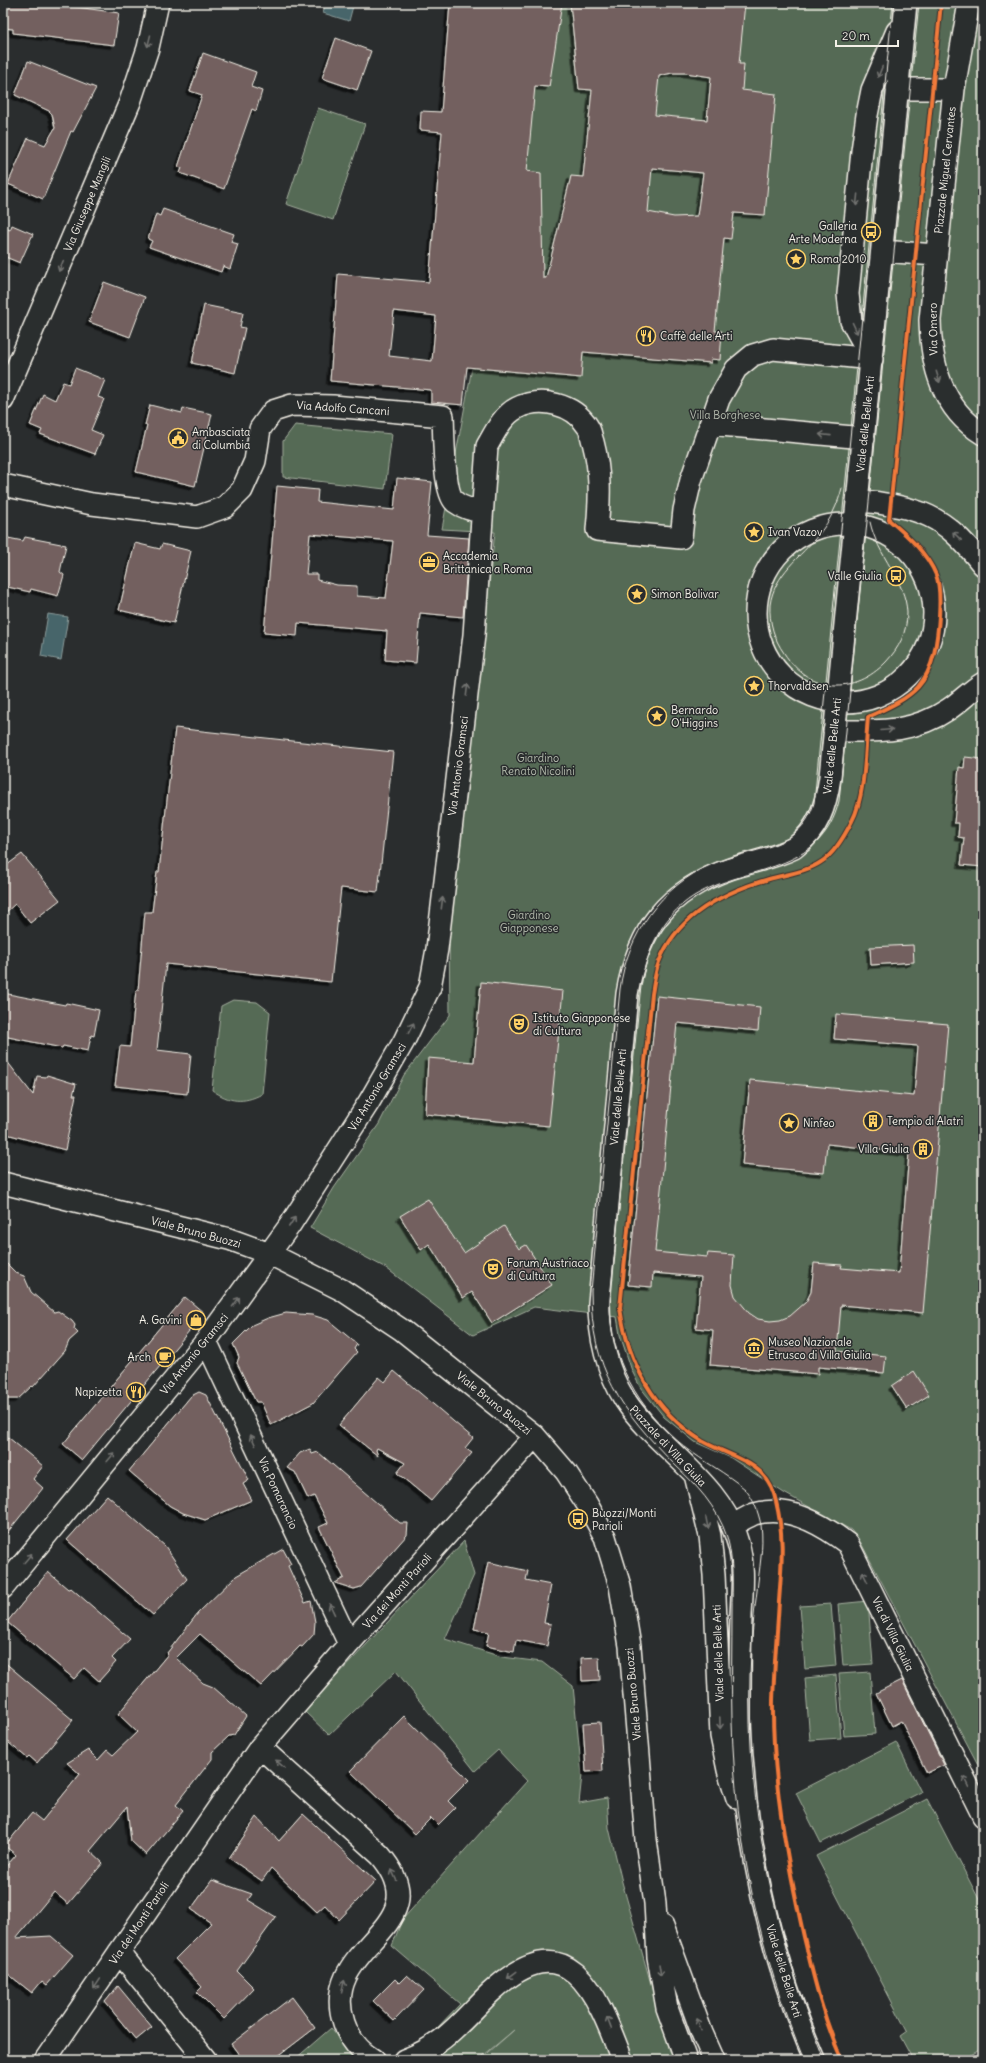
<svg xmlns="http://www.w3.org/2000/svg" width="986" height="2063" viewBox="0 0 986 2063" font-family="Delius,sans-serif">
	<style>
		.green { fill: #556a55; stroke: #a4ae9e }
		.water { fill: #47656a; stroke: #8c9d9c }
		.building { fill: #73605e; stroke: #f4f1e8; fill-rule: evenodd; filter: url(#shadow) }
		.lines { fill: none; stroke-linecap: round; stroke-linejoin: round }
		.minor-casing { stroke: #f4f1e8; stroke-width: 24 }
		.minor { stroke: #2a2d2e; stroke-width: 21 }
		.tram { stroke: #f4f1e8; stroke-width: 1 }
		.cycleway-casing { stroke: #2a2d2e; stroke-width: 6 }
		.cycleway { stroke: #f17a3a; stroke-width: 4 }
		.oneway { stroke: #71726f }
		.labels { text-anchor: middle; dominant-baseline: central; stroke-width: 3; stroke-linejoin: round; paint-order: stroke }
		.street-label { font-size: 11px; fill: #f4f1e8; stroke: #2a2d2e }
		.poi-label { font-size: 11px; fill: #f4f1e8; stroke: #2a2d2e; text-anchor: start }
		.park-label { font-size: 11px; fill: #b4bbad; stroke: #2a2d2e }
	</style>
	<defs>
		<filter id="shadow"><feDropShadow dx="-3.5" dy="3.5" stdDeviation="0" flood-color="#0009"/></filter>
	</defs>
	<rect width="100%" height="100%" fill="#2a2d2e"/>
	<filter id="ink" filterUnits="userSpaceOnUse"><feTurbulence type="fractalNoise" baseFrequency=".025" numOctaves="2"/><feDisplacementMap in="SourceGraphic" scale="8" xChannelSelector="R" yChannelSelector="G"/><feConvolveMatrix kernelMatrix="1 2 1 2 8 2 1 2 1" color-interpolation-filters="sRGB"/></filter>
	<g filter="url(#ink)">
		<path class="green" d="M504 3H983V1774L861 1543 851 1530 784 1493 731 1458 695 1442 664 1417 640 1387 632 1371 620 1335 617 1317 534 1307 473 1335 386 1268 310 1228 334 1188 379 1124 404 1075 450 1015 449 928 495 532 442 529 474 357Z
			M318 108 365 124 333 220 286 204Z
			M295 425 392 434 385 489 283 477V441Z
			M233 1000 257 1002 270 1012 262 1094C243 1104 229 1102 212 1090L221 1006Z
			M464 1541 474 1575 445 1639 502 1657 542 1662 573 1686 582 1775 579 1803 607 1798 609 1828 622 1882 670 2051 675 2060H480L514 2030 478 2060H403L416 2050 460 2004 392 1946 402 1920 527 1781 498 1750 475 1771 396 1671 329 1735 304 1711Z
			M868 1601 873 1664 843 1666 838 1604Z
			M831 1604 836 1666 805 1669 800 1606Z
			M870 1672 875 1734 844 1736 839 1674Z
			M836 1675 841 1738 810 1740 805 1678Z
			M896 1742 921 1792 821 1843 796 1793Z
			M927 1799 983 1907V2048L962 2060H913L900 2036 907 2031 816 1856Z
			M331 2028 354 2060H294Z"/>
		<path class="water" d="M326 3H342L353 6 349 21 323 13Z
			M48 614 68 617 61 660 41 656Z"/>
		<path class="building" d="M3 3H48L119 13 114 45 13 33V29L3 28Z
			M450 3H562L549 87 535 86 527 171 541 173 543 278H546L571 176 583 177 592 90 579 89 570 3H745L739 64H744L742 90 776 94 765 215 734 213 731 239 724 238 715 331H722L720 360 711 359V363L583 352 581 378 467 367 463 405 431 402V390L330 381 338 274 429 282 442 132 420 130 421 111 441 112ZM672 73H686L711 77 707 120 655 115 659 76ZM652 168 703 173 697 216 674 217 648 212ZM394 311 436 316 432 361 389 356Z
			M336 38 371 51 357 90 322 78Z
			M203 53 256 72 251 87 262 91 256 111 252 109 224 189 180 173 182 168 178 167 202 95 190 91Z
			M28 61 96 88 73 132 71 131 43 199 8 184 28 138 45 145 55 128 52 114 49 111 15 95Z
			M163 209 234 234 231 242 238 244 230 269 223 266 221 272 149 247 152 241 148 239 156 214 160 216Z
			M12 225 33 234 20 263 3 256V227L10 230Z
			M104 282 145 297 130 337 89 322Z
			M204 305 243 313 240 327 245 328 235 373 192 363Z
			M75 368 105 380 98 397 104 399 91 430 103 435 95 454 40 434 42 430 30 425 43 394 55 400 63 382 69 384Z
			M150 405 182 413 183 408 212 414 195 486 136 472 147 425H145Z
			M397 478 432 482 427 535 469 538 463 617 420 613 416 663 385 660 387 631 298 623 297 636 264 633 277 486 318 490 317 502 394 510ZM310 534 393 541 386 598 357 596V586L337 585 317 580V574H306Z
			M3 537 23 541 25 537 66 545 60 572 64 575 58 596 31 589 30 592 3 586Z
			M135 543 160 549 162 544 191 551 174 623 119 610Z
			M175 728 393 752 378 892 341 888 331 982 166 964 157 1050 191 1054 187 1094 115 1086 120 1046 130 1047 136 990H138L145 912H152L157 872H159Z
			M965 757 983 759V867L961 865 964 838 958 837 959 823H954L959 767 964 768Z
			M22 854 60 900 30 923 15 904 3 915V868Z
			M913 945 914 962 871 965 870 947Z
			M481 982 563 991 549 1126 425 1114 428 1058 474 1062Z
			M3 993 65 1005 66 1003 99 1010 94 1036 91 1035 88 1051 63 1046 62 1048 3 1036Z
			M657 996 760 1007 758 1031 677 1023 655 1252 707 1257 708 1253 734 1255 732 1285 735 1296 749 1313 758 1319 770 1321 780 1320 790 1316 806 1302 811 1292 814 1263 842 1265 841 1268 899 1273 909 1153 827 1144 824 1173 742 1165 750 1080 914 1096 918 1046 834 1039 836 1014 948 1024 923 1313 841 1305 837 1351 886 1356 884 1373 818 1367V1374L710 1365 713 1330 696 1328 701 1277 653 1273 652 1287 628 1285Z
			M3 1056 33 1095 37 1076 46 1077 47 1075 76 1084 73 1095H76L65 1150 3 1133Z
			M428 1199 464 1253 504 1226 519 1249 526 1245 552 1285 492 1323 472 1292 463 1298 429 1244 421 1250 400 1216Z
			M3 1260 16 1273 24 1276 31 1292 54 1312 58 1311 72 1321 75 1325 74 1329 78 1333 69 1341 65 1351 33 1387 32 1386 18 1399H3Z
			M185 1297 204 1313 82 1460 63 1444Z
			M286 1313 312 1315 328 1320 357 1344 354 1349 357 1352 313 1403 271 1425 261 1402H256L237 1363 239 1357 233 1344 252 1325 268 1318Z
			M394 1371 473 1438 465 1448 472 1453 431 1501 397 1473 405 1463 377 1448 376 1450 378 1456 339 1425 379 1377 385 1382Z
			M914 1371 929 1395 907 1409 892 1386Z
			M199 1392 206 1395 249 1480 243 1484 252 1500 205 1520 183 1513 170 1506 129 1471 191 1396Z
			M3 1433 43 1466 33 1479 43 1488 3 1538Z
			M310 1449 312 1454 318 1452 400 1523H408L407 1535 361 1587 354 1589 335 1583 344 1578 319 1527 328 1523 314 1496 308 1499 295 1472 287 1468 300 1453Z
			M107 1495 165 1546 187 1579 153 1615 67 1540Z
			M283 1549 291 1564 288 1566 305 1603 311 1601 315 1622 314 1634 302 1647 300 1646 261 1686 200 1634 176 1658 203 1683 213 1687 246 1716 234 1735 229 1736 212 1752V1759L176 1805 183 1811 146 1855 131 1841 127 1807 90 1851 103 1863 68 1904 54 1892 16 1938 51 1936 73 1955 47 1985 42 1981 32 1993 3 1970V1870L16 1855 5 1846 32 1813 42 1821 80 1774 67 1763 88 1750 98 1760 107 1750 113 1755 137 1732 118 1714 168 1654 167 1653 198 1613 236 1576Z
			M488 1562 528 1571 526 1580 551 1585 544 1623 551 1624 547 1646 516 1640 514 1652 486 1646 489 1632 474 1629Z
			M48 1572 68 1589 71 1588 130 1639 112 1658 116 1662 99 1681 84 1668 74 1679 7 1622Z
			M599 1657 600 1680 582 1681 581 1658Z
			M3 1661 73 1720 37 1763 29 1756 27 1758 3 1738Z
			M902 1680 944 1765 927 1773 901 1721 892 1726 876 1693Z
			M404 1716 469 1780 448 1801 455 1808 438 1825 431 1818 415 1834 350 1771Z
			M600 1722 603 1771 586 1772 583 1723Z
			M303 1814 376 1881 339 1920 325 1905 317 1912 271 1868 262 1881 229 1858 257 1817 279 1841Z
			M212 1880 252 1894 248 1900 276 1917 237 1971 254 1988 224 2019 197 1992 202 1987 175 1959 211 1923 191 1909Z
			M407 1975 424 1990 394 2021 373 2001 395 1979 399 1983Z
			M118 1986 152 2027 136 2040 105 2002Z
			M292 1997 315 2028 273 2060H243L231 2044Z"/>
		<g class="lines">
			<g class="minor-casing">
				<path id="minor" d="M969 3 954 89 930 320C931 365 942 409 983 434
					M897 89H954
					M882 251 936 255
					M872 359 851 321 848 294 862 151 867 115 872 90 897 31
					M3 400 130 102 148 48 158 3
					M710 424 864 438
					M3 485 92 504 197 517 225 507 242 490 255 461 260 429 273 411 292 405 333 406 443 416C444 433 443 491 455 502 463 508 472 510 481 512
					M858 500C922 509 941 512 983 565
					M756 613a89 89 0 1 1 178 0a89 89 0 1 1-178 0Z
					M834 731C877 731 912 734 949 709 961 701 971 690 983 683
					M3 1183 229 1239 270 1254 342 1290 402 1330 535 1436 566 1472 587 1504 605 1537 620 1586 630 1646 646 1840 655 1903 658 1957 667 2008 686 2060
					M206 1341 349 1644
					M696 1479 710 1536 714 1575 721 1736 728 1770 737 1798
					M732 1525C739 1522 747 1517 754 1514 788 1504 822 1524 848 1544L983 1816
					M3 1588 206 1341 290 1225 369 1102 404 1041 430 987 437 949 474 635 487 446C495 432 503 415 517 408 541 396 574 404 588 427 591 431 591 437 593 442 601 472 600 499 597 530L681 538 684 510 691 480 719 399 736 369 753 355 773 349 872 359
					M260 1747 380 1855C444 1929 317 1944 344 2023 349 2038 360 2052 374 2060
					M663 1926 702 2033 714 2060
					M119 1952 206 2060
					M45 2060 260 1747 349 1644 535 1436
					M404 2060C445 2045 461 2021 490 1993 568 1920 596 1991 622 2060
					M815 2060C768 1953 744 1835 740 1719 740 1684 740 1650 741 1616 742 1592 745 1566 738 1543 721 1481 659 1451 625 1400 607 1372 599 1336 599 1303L627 994C638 929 667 891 730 869 751 862 774 858 794 848 818 830 826 806 830 777L906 3"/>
			</g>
			<use href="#minor" class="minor"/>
			<path class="tram" d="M842 488C838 504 830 521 819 534 801 557 774 574 770 605 769 622 774 639 784 653 810 693 854 695 886 662 899 648 907 633 907 613 906 580 877 556 870 522
				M804 2060C759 1953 735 1839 732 1722 731 1685 732 1648 732 1611 732 1586 734 1561 727 1537 717 1506 696 1485 674 1464 621 1410 591 1369 591 1291L620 989C627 935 661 886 712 864 751 847 800 852 814 803L893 3
				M825 2060C775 1937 746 1808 750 1675 751 1647 753 1619 757 1591 759 1570 764 1546 761 1525 758 1511 754 1500 745 1489 726 1473 704 1462 685 1447 639 1411 608 1358 610 1299L640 994C645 955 659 918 694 896 747 864 821 875 839 801L919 3"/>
			<g class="cycleway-casing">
				<path id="cycleway" d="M842 2060C824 2021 814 1979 804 1937 787 1861 772 1779 773 1701 774 1668 777 1635 779 1601 782 1563 785 1532 774 1494 764 1461 728 1456 702 1441 654 1411 628 1363 620 1308L652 994C654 983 655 972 659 962 677 915 724 892 769 879 787 874 806 872 821 862 834 854 845 835 852 821 866 795 865 747 868 717 885 709 905 701 918 687 926 678 931 666 934 654 938 636 943 592 936 575 927 553 907 535 889 520L941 3"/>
			</g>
			<use href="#cycleway" class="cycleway"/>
		</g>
		<defs><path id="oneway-shaft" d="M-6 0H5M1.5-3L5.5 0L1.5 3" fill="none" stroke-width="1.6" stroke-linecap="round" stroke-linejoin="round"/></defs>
		<g class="oneway">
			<use href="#oneway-shaft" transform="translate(149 41) rotate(104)"/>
			<use href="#oneway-shaft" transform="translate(880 72) rotate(112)"/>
			<use href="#oneway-shaft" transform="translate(857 200) rotate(96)"/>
			<use href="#oneway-shaft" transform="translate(61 266) rotate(113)"/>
			<use href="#oneway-shaft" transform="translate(855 328) rotate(65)"/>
			<use href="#oneway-shaft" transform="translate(938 377) rotate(73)"/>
			<use href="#oneway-shaft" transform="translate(825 435) rotate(-174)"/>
			<use href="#oneway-shaft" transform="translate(957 536) rotate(-136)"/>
			<use href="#oneway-shaft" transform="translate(467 690) rotate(-83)"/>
			<use href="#oneway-shaft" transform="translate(887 730) rotate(-5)"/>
			<use href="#oneway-shaft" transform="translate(442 903) rotate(-83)"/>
			<use href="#oneway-shaft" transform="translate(411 1028) rotate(-63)"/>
			<use href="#oneway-shaft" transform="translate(292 1222) rotate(-57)"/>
			<use href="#oneway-shaft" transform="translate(236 1302) rotate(-53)"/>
			<use href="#oneway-shaft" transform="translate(253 1440) rotate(-115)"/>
			<use href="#oneway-shaft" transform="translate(111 1457) rotate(-50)"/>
			<use href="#oneway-shaft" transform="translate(707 1523) rotate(79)"/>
			<use href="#oneway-shaft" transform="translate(28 1558) rotate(-50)"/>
			<use href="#oneway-shaft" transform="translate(865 1577) rotate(-116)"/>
			<use href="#oneway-shaft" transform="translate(332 1609) rotate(-115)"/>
			<use href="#oneway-shaft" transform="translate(720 1723) rotate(88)"/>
			<use href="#oneway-shaft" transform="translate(280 1764) rotate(-139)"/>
			<use href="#oneway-shaft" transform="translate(966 1782) rotate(-116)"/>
			<use href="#oneway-shaft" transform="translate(394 1875) rotate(-115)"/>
			<use href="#oneway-shaft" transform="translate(660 1970) rotate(81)"/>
			<use href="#oneway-shaft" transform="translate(512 1975) rotate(143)"/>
			<use href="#oneway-shaft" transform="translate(97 1984) rotate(124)"/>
			<use href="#oneway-shaft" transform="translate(343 1986) rotate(-76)"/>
			<use href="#oneway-shaft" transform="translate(609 2023) rotate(-111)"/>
			<use href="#oneway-shaft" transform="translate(699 2024) rotate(-110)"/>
		</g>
	</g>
	<defs>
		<g id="bus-ring" transform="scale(1)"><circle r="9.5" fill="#2a2d2e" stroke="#ffd166" stroke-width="1.5"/><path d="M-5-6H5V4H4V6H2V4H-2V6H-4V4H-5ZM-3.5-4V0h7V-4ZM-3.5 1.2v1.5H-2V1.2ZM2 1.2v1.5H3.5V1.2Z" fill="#ffd166"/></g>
		<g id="sight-ring" transform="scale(1)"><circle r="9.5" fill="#2a2d2e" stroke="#ffd166" stroke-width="1.5"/><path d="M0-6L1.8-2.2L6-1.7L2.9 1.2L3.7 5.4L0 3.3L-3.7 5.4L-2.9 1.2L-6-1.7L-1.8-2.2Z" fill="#ffd166"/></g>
		<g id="restaurant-ring" transform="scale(1)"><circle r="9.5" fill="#2a2d2e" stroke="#ffd166" stroke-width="1.5"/><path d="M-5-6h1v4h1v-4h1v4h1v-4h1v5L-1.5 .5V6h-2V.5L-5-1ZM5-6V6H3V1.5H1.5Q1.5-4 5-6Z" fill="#ffd166"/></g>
		<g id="civic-ring" transform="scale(1)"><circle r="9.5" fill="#2a2d2e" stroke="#ffd166" stroke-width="1.5"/><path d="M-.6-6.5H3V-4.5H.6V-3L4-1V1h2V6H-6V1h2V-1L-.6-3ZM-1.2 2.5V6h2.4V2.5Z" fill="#ffd166"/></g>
		<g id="office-ring" transform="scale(1)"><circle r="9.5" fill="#2a2d2e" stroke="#ffd166" stroke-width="1.5"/><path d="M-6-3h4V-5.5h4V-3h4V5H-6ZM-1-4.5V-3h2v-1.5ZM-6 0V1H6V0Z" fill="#ffd166"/></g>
		<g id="theatre-ring" transform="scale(1)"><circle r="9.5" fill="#2a2d2e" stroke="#ffd166" stroke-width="1.5"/><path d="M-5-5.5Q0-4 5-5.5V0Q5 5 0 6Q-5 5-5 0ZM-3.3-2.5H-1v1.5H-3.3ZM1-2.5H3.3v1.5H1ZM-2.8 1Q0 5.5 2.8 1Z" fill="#ffd166"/></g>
		<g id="building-ring" transform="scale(1)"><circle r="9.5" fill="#2a2d2e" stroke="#ffd166" stroke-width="1.5"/><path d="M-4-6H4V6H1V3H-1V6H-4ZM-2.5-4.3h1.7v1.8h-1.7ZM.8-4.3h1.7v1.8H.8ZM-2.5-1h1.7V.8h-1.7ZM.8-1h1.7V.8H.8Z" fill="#ffd166"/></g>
		<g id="shop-ring" transform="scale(1)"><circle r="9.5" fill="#2a2d2e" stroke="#ffd166" stroke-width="1.5"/><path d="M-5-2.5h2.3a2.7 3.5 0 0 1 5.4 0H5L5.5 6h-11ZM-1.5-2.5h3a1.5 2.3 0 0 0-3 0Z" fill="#ffd166"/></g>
		<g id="museum-ring" transform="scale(1)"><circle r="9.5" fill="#2a2d2e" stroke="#ffd166" stroke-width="1.5"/><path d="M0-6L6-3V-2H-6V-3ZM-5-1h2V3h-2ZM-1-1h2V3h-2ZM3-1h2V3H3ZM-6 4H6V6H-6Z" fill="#ffd166"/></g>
		<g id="cafe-ring" transform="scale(1)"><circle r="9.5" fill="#2a2d2e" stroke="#ffd166" stroke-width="1.5"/><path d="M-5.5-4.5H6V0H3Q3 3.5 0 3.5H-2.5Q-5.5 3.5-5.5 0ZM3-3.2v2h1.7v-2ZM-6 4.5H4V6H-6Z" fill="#ffd166"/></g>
	</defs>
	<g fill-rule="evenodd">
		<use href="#bus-ring" x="871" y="232"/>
		<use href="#sight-ring" x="796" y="259"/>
		<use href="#restaurant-ring" x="646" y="336"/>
		<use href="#civic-ring" x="178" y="438"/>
		<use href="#sight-ring" x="754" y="532"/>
		<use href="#office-ring" x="429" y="562"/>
		<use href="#bus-ring" x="896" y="576"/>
		<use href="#sight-ring" x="637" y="594"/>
		<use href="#sight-ring" x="754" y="686"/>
		<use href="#sight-ring" x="657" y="716"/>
		<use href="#theatre-ring" x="519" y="1024"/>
		<use href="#building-ring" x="873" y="1121"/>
		<use href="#sight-ring" x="789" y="1123"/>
		<use href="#building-ring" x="923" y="1149"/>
		<use href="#theatre-ring" x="493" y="1269"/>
		<use href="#shop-ring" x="196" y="1320"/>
		<use href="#museum-ring" x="754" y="1348"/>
		<use href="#cafe-ring" x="165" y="1357"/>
		<use href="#restaurant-ring" x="136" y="1392"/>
		<use href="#bus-ring" x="578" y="1519"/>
	</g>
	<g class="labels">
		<g class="street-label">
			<text transform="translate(945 170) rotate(-84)">Piazzale Miguel Cervantes</text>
			<text transform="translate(87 204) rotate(-67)">Via Giuseppe Mangili</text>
			<text transform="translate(933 329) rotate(-91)">Via Omero</text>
			<text transform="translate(343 408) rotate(4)">Via Adolfo Cancani</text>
			<text transform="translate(865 424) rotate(-84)">Viale delle Belle Arti</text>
			<text transform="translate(832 746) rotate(-84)">Viale delle Belle Arti</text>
			<text transform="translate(458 766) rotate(-83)">Via Antonio Gramsci</text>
			<text transform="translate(377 1087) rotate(-59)">Via Antonio Gramsci</text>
			<text transform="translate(618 1097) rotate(-85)">Viale delle Belle Arti</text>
			<text transform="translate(196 1232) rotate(15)">Viale Bruno Buozzi</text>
			<text transform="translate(194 1354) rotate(-51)">Via Antonio Gramsci</text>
			<text transform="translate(494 1403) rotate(39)">Viale Bruno Buozzi</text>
			<text transform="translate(668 1446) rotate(47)">Piazzale di Villa Giulia</text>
			<text transform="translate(278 1493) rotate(65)">Via Pomarancio</text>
			<text transform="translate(397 1591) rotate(-48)">Via dei Monti Parioli</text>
			<text transform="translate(893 1634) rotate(64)">Via di Villa Giulia</text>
			<text transform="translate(718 1653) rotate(-92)">Viale delle Belle Arti</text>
			<text transform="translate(633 1694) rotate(-95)">Viale Bruno Buozzi</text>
			<text transform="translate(139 1923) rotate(-56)">Via dei Monti Parioli</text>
			<text transform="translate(784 1971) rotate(73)">Viale delle Belle Arti</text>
		</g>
		<g class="poi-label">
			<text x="857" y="226" text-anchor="end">Galleria<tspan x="857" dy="13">Arte Moderna</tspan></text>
			<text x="810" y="259">Roma 2010</text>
			<text x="660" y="336">Caffè delle Arti</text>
			<text x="192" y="432">Ambasciata<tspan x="192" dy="13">di Columbia</tspan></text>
			<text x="768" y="532">Ivan Vazov</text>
			<text x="443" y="556">Accademia<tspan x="443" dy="13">Brittanica a Roma</tspan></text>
			<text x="882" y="576" text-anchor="end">Valle Giulia</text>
			<text x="651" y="594">Simon Bolivar</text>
			<text x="768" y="686">Thorvaldsen</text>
			<text x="671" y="710">Bernardo<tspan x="671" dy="13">O'Higgins</tspan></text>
			<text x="533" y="1018">Istituto Giapponese<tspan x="533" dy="13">di Cultura</tspan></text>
			<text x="887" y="1121">Tempio di Alatri</text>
			<text x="803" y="1123">Ninfeo</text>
			<text x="909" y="1149" text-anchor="end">Villa Giulia</text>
			<text x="507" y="1263">Forum Austriaco<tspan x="507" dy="13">di Cultura</tspan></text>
			<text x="182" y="1320" text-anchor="end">A. Gavini</text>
			<text x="768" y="1342">Museo Nazionale<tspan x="768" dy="13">Etrusco di Villa Giulia</tspan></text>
			<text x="151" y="1357" text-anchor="end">Arch</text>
			<text x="122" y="1392" text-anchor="end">Napizetta</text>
			<text x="592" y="1513">Buozzi/Monti<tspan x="592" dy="13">Parioli</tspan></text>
		</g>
		<g class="park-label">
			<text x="725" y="415">Villa Borghese</text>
			<text x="538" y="758">Giardino<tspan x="538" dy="13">Renato Nicolini</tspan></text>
			<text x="529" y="915">Giardino<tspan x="529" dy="13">Giapponese</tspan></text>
		</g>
	</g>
	<rect width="986" height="2063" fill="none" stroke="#2a2d2e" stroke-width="16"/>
	<rect x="8" y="8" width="970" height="2047" fill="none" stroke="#f4f1e8" stroke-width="1.5" filter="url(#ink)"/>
	<path d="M836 40v6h62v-6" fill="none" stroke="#f4f1e8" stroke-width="2"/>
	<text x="842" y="40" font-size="12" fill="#f4f1e8" stroke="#2a2d2e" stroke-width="3" paint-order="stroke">20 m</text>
</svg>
